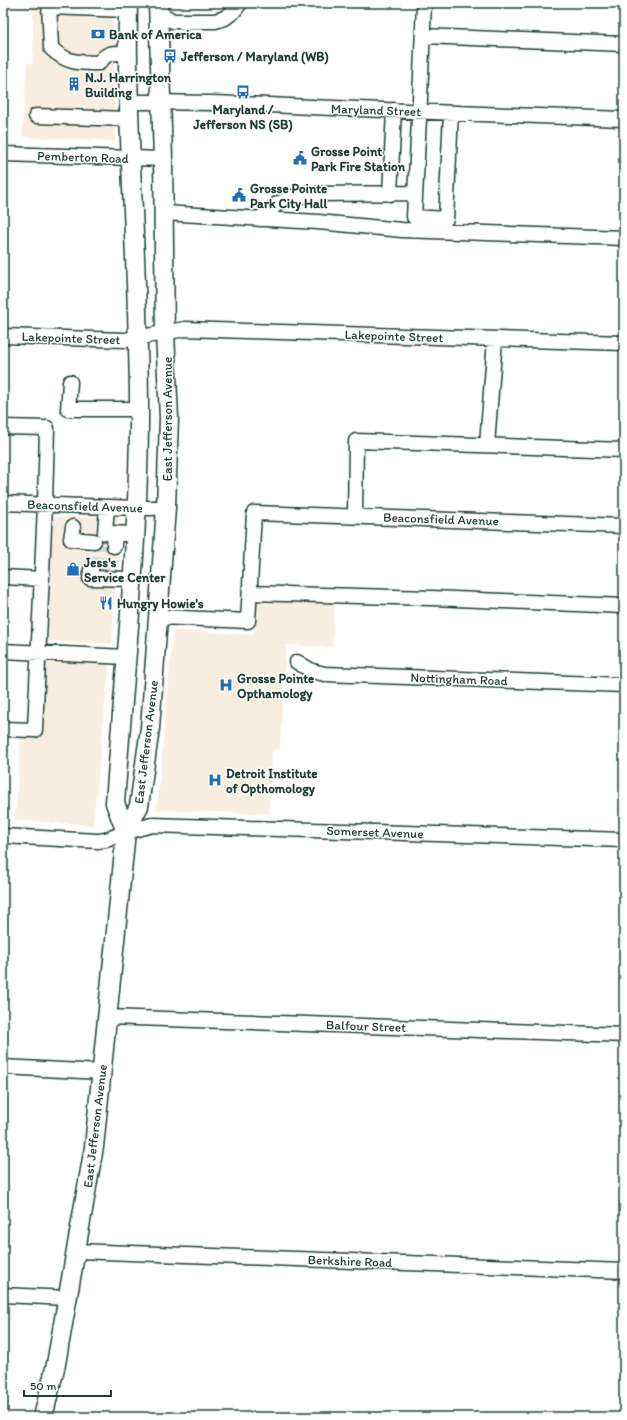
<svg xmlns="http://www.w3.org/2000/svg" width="627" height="1420" viewBox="0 0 627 1420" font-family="Itim,sans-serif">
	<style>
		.built { fill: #f8eee0 }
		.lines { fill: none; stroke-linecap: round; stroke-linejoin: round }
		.minor-tunnel { stroke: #d2d8d6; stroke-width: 14; stroke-dasharray: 14 7; stroke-linecap: butt }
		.minor-casing { stroke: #1f3d34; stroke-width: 17 }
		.major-casing { stroke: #1f3d34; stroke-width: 21 }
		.minor { stroke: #fff; stroke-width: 14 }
		.major { stroke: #fff; stroke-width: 18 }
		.labels { text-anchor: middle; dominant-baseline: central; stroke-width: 3; stroke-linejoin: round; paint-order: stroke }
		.poi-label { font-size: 13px; font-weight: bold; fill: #1f3d34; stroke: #fff; text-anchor: start }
		.street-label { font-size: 13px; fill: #1f3d34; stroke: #fff }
	</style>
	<rect width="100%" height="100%" fill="#fff"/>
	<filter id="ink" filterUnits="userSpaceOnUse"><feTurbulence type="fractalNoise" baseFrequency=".025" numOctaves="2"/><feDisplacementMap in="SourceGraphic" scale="8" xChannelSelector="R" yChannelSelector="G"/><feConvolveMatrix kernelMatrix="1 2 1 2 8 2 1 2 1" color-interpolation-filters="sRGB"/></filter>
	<g filter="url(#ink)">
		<path class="built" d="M33 3H112L115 141 22 137 27 63H33Z
			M48 517H119L112 644 44 641Z
			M257 595 335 599 332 647 286 645 280 749 272 750 269 814 157 810 173 630 255 635Z
			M41 660 109 664 93 825 15 820 21 734 38 732Z"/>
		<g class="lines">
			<path class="minor-tunnel" d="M91 570 93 544
				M102 571 104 545"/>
			<g class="minor-casing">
				<path id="minor" d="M49 3 51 48C66 63 79 63 99 63 107 51 115 53 128 53
					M424 3 420 99 414 217 446 219 451 113
					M49 7 127 10
					M158 12 173 21H215L225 18 234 11 240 3
					M423 36 624 44
					M129 102C197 101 266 105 334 108 431 112 527 116 624 119
					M36 116 129 119
					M3 154 163 159
					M390 194 394 110
					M164 213 318 222 402 230 624 238
					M260 219 277 204 292 197 317 194 415 193
					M3 336 125 340 185 329 624 343
					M70 382 68 409H139
					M3 427 47 428 45 505 35 730 3 729
					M487 445 495 339
					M3 503 137 508H166
					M107 507 105 533 135 534
					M355 516 356 441 624 450
					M73 527 71 539 94 541
					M114 546 115 533
					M91 570 90 578 132 579
					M3 577 42 579
					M250 593 431 598 624 606
					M159 617 248 621 254 513 624 526
					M3 651 126 657
					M297 662 312 671 325 674 624 685
					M3 836 98 841 106 840 126 832 152 825 624 840
					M107 1017 624 1035
					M3 1067 102 1072
					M76 1251 624 1271
					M3 1295 68 1298"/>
			</g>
			<g class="major-casing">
				<path id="major" d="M126 832 115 803C124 677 138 551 139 425 140 284 126 144 128 3
					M43 1417 56 1364 94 1147 126 832 139 806 150 728 166 508 169 418 165 333 163 159 158 3"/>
			</g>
			<use href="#minor" class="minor"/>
			<use href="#major" class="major"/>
		</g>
	</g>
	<defs>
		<g id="bank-bare" transform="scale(1.08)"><path d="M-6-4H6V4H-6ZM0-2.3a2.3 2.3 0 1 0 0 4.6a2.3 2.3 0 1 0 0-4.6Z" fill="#1f6fb2" stroke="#fff" stroke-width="2.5" paint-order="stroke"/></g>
		<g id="bus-bare" transform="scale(1.08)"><path d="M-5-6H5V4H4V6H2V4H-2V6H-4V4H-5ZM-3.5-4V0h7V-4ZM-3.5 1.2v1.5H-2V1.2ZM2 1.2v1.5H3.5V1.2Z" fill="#1f6fb2" stroke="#fff" stroke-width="2.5" paint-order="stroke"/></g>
		<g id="building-bare" transform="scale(1.08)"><path d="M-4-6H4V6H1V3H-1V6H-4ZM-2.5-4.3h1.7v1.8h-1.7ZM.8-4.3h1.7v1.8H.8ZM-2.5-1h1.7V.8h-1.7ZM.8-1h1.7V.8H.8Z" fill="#1f6fb2" stroke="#fff" stroke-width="2.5" paint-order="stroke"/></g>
		<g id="civic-bare" transform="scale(1.08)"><path d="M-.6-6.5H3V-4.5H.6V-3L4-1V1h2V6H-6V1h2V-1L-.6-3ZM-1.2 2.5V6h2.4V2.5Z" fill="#1f6fb2" stroke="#fff" stroke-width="2.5" paint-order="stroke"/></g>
		<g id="shop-bare" transform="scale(1.08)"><path d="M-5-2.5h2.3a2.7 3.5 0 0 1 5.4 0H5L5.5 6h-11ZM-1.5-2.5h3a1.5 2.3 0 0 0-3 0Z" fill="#1f6fb2" stroke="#fff" stroke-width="2.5" paint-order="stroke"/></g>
		<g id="restaurant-bare" transform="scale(1.08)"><path d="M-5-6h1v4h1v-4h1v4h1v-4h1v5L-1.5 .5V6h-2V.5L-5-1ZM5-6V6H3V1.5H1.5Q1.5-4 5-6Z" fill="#1f6fb2" stroke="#fff" stroke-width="2.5" paint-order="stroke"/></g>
		<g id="hospital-bare" transform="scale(1.08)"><path d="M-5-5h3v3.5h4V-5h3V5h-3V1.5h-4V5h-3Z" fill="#1f6fb2" stroke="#fff" stroke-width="2.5" paint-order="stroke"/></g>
	</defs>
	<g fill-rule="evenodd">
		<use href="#bank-bare" x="98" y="34"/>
		<use href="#bus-bare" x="170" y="56"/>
		<use href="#building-bare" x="74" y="84"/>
		<use href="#bus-bare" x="243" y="92"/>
		<use href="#civic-bare" x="300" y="158"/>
		<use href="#civic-bare" x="239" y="195"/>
		<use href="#shop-bare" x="73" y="569"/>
		<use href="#restaurant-bare" x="106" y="603"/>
		<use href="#hospital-bare" x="226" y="685"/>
		<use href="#hospital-bare" x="215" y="780"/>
	</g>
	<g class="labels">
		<g class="poi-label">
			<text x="109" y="34">Bank of America</text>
			<text x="181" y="56">Jefferson / Maryland (WB)</text>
			<text x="85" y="77">N.J. Harrington<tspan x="85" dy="15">Building</tspan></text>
			<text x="243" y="109" text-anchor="middle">Maryland /<tspan x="243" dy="15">Jefferson NS (SB)</tspan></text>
			<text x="311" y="151">Grosse Point<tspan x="311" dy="15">Park Fire Station</tspan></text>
			<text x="250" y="188">Grosse Pointe<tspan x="250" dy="15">Park City Hall</tspan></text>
			<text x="84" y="562">Jess's<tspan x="84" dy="15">Service Center</tspan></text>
			<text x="117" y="603">Hungry Howie's</text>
			<text x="237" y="678">Grosse Pointe<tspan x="237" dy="15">Opthamology</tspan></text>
			<text x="226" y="773">Detroit Institute<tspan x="226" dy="15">of Opthomology</tspan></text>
		</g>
		<g class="street-label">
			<text transform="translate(376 110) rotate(2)">Maryland Street</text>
			<text transform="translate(83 157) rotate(2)">Pemberton Road</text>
			<text transform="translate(394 336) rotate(2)">Lakepointe Street</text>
			<text transform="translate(71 338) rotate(2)">Lakepointe Street</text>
			<text transform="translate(167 419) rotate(-90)">East Jefferson Avenue</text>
			<text transform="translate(85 506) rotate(2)">Beaconsfield Avenue</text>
			<text transform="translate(441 519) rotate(2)">Beaconsfield Avenue</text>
			<text transform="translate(459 679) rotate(2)">Nottingham Road</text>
			<text transform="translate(146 742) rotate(-83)">East Jefferson Avenue</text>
			<text transform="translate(375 832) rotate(2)">Somerset Avenue</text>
			<text transform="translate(366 1026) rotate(2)">Balfour Street</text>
			<text transform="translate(95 1126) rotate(-83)">East Jefferson Avenue</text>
			<text transform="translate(350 1261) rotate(2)">Berkshire Road</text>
		</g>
	</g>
	<rect width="627" height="1420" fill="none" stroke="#fff" stroke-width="16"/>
	<rect x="8" y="8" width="611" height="1404" fill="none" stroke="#1f3d34" stroke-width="1.5" filter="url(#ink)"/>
	<path d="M24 1390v6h87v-6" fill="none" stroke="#1f3d34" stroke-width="2"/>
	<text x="30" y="1390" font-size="12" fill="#1f3d34" stroke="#ffffff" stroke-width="3" paint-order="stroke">50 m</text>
</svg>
